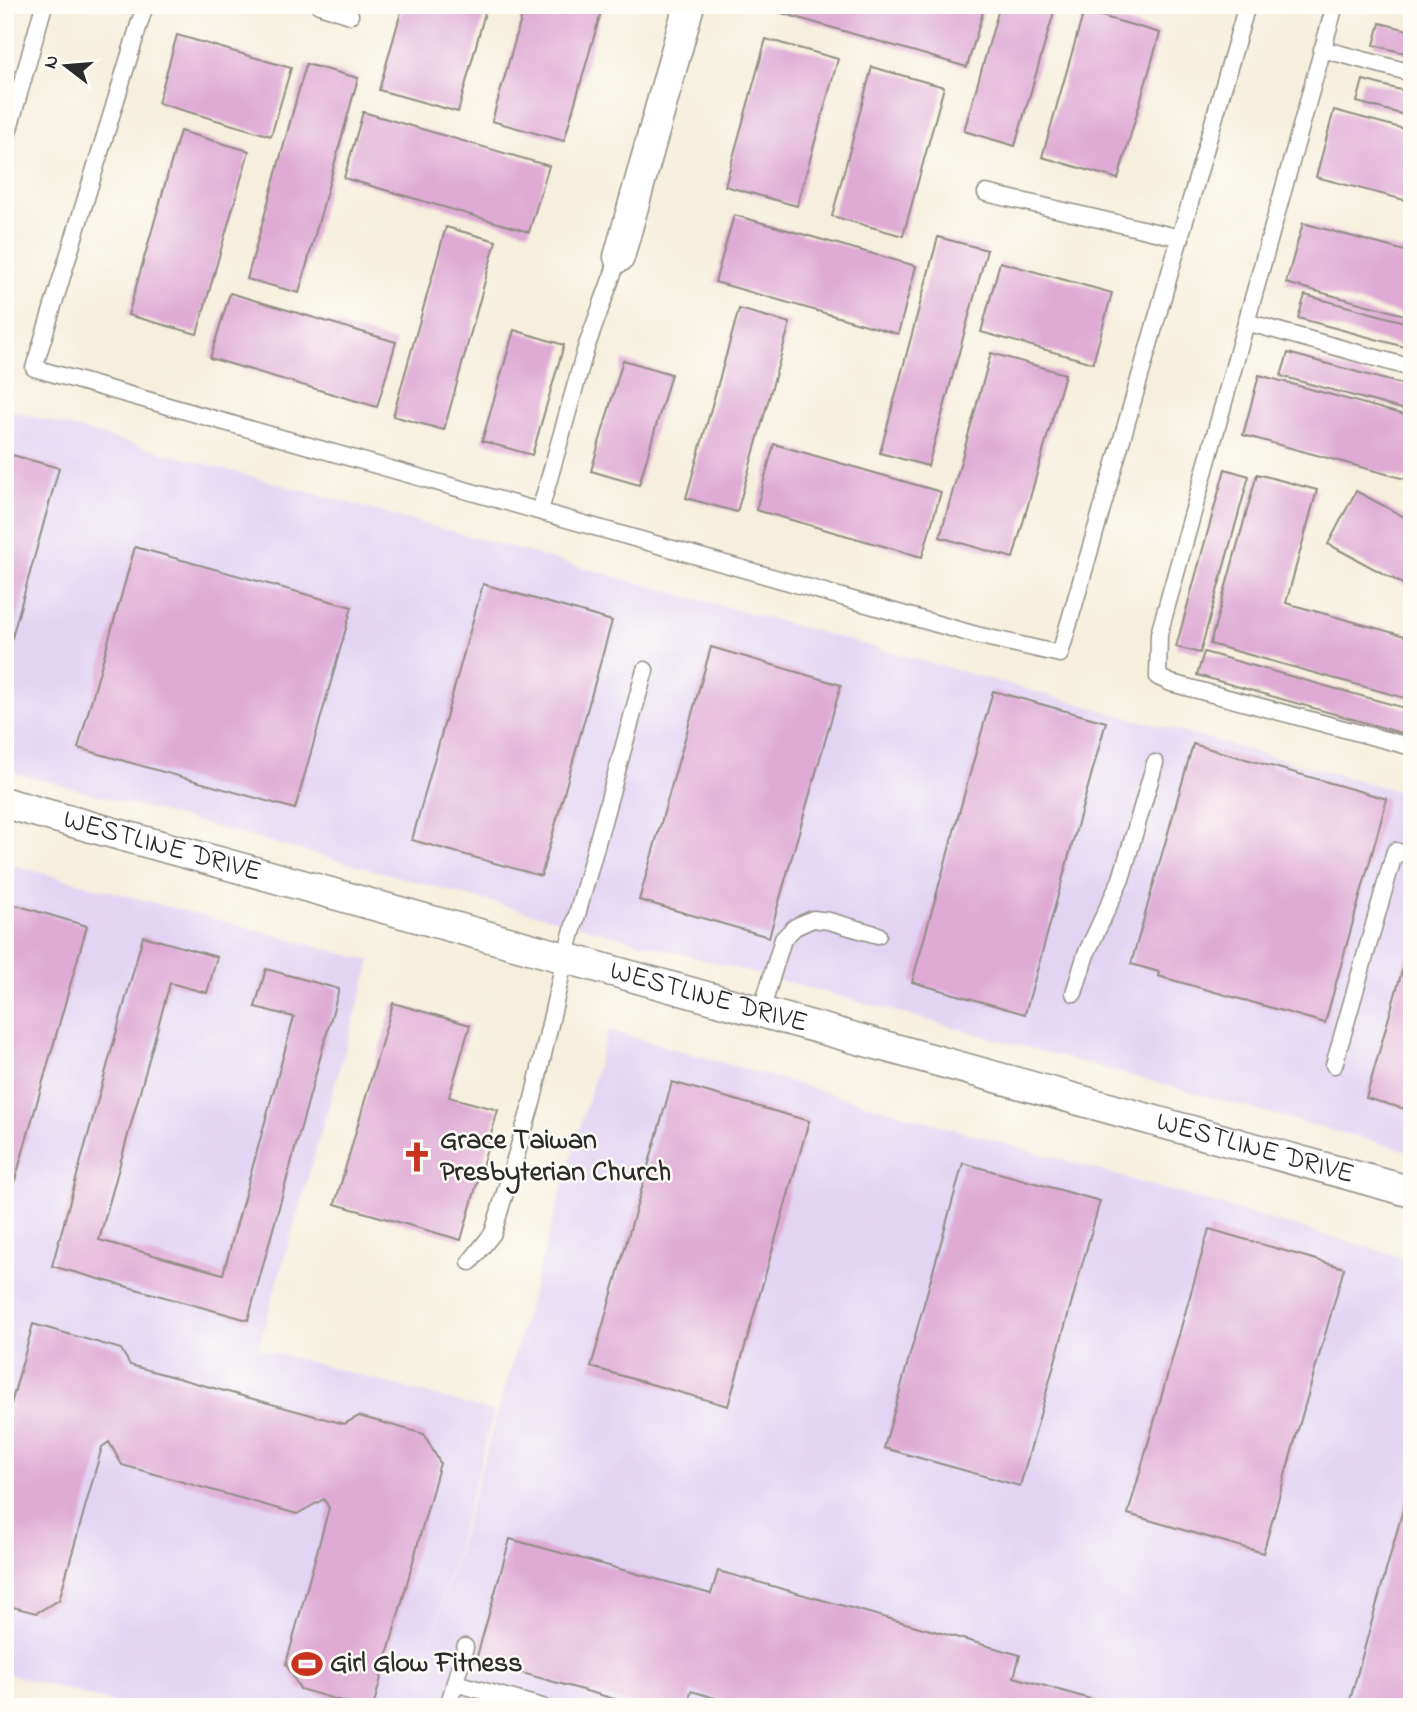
<svg xmlns="http://www.w3.org/2000/svg" width="1417" height="1712" viewBox="0 0 1417 1712" font-family="'Indie Flower',sans-serif">
	<style>
		.built { fill: #e2d4f3 }
		.building { fill: #dfaad4 }
		.lines { fill: none; stroke-linecap: round; stroke-linejoin: round }
		.lane-casing { stroke: #908d84; stroke-width: 19 }
		.street-casing { stroke: #908d84; stroke-width: 33 }
		.lane { stroke: #fff; stroke-width: 16 }
		.street { stroke: #fff; stroke-width: 30 }
		.labels { text-anchor: middle; dominant-baseline: central; stroke-width: 5; stroke-linejoin: round; paint-order: stroke }
		.street-label { font-size: 28px; fill: #2b2b2b; stroke: #fdfcf7 }
		.poi-label { font-size: 28px; font-weight: bold; fill: #2b2b2b; stroke: #fdfcf7; text-anchor: start }
	</style>
	<rect width="100%" height="100%" fill="#fdfcf7"/>
	<filter id="ink" filterUnits="userSpaceOnUse"><feTurbulence type="fractalNoise" baseFrequency=".0143" numOctaves="2"/><feDisplacementMap in="SourceGraphic" scale="14" xChannelSelector="R" yChannelSelector="G"/><feConvolveMatrix kernelMatrix="1 2 1 2 8 2 1 2 1" color-interpolation-filters="sRGB"/></filter>
	<filter id="wash" filterUnits="userSpaceOnUse"><feTurbulence type="fractalNoise" baseFrequency=".00686" numOctaves="4" result="noise"/><feDisplacementMap in="SourceGraphic" scale="28" xChannelSelector="R" yChannelSelector="G"/><feGaussianBlur stdDeviation="1.57" result="paint"/><feColorMatrix in="noise" values="0 0 0 0 0 0 0 0 0 0 0 0 0 0 0 0 0 1.4 0 .05"/><feComposite in="paint" operator="in"/></filter>
	<g filter="url(#wash)">
		<rect width="100%" height="100%" fill="#f6efde"/>
		<path class="built" d="M5 409 1412 795V1152L5 770Z
			M5 863 371 961 258 1348 494 1412 423 1670 608 1030 1412 1260V1707H128L5 1673Z"/>
		<g id="blocks">
			<path class="building" d="M403 5H487L458 112 379 90Z
				M525 5H603L564 141 492 121Z
				M754 5H985L967 67Z
				M1000 5H1056L1015 146 964 131Z
				M1084 11 1160 33 1118 179 1042 157Z
				M1380 23 1412 31V55L1374 45Z
				M177 35 291 68 271 136 158 103Z
				M766 39 838 59 797 206 725 186Z
				M306 64 358 78 299 293 247 279Z
				M872 67 944 87 903 236 832 216Z
				M1363 80 1412 93V117L1357 102Z
				M1334 110 1412 131V202L1316 177Z
				M363 112 549 166 529 232 344 178Z
				M180 131 249 151 197 334 128 315Z
				M734 215 916 266 898 334 715 282Z
				M1303 223 1412 253V317L1286 283Z
				M446 227 496 241 444 430 393 416Z
				M938 237 987 250 928 466 880 453Z
				M1000 262 1112 293 1093 363 981 332Z
				M230 293 396 342 377 407 210 358Z
				M1305 295 1412 324V349L1298 318Z
				M739 309 790 323 737 512 686 498Z
				M514 330 564 345 532 455 482 441Z
				M991 353 1065 374 1013 558 940 537Z
				M1288 353 1412 387V412L1281 376Z
				M623 360 671 374 639 485 591 471Z
				M1259 375 1412 417V481L1243 435Z
				M774 444 941 492 922 557 756 510Z
				M5 453 59 468 6 659H5Z
				M1225 469 1249 476 1200 653 1176 647Z
				M1257 474 1317 490 1286 603 1412 638V700L1210 644Z
				M1356 491 1412 521V589L1328 544Z
				M135 547 352 607 295 809 78 748Z
				M483 584 612 621 541 876 412 840Z
				M711 647 841 685 769 937 639 900Z
				M1204 652 1412 710V736L1197 675Z
				M993 691 1106 722 1025 1014 912 982Z
				M1193 744 1387 799 1325 1023 1158 976 1159 972 1131 964Z
				M16 905 87 926 15 1180 5 1185V911Z
				M143 936 217 957 207 993 170 983 99 1240 223 1274 294 1017 255 1007 266 969 339 989 248 1320 52 1266Z
				M1411 939H1412V1111L1366 1098Z
				M393 1003 470 1025 449 1097 498 1110 461 1240 335 1204Z
				M672 1082 809 1121 728 1406 591 1367Z
				M963 1163 1100 1201 1020 1486 884 1448Z
				M1209 1229 1344 1268 1263 1553 1128 1514Z
				M33 1324 121 1349 130 1365 344 1424 359 1416 424 1434 440 1463 373 1707H362L300 1689 286 1664 329 1508 324 1499 297 1514 122 1465 109 1442 102 1447 59 1600 36 1613 5 1605V1426Z
				M1411 1481 1412 1707H1348Z
				M510 1539 711 1594 718 1571 1020 1655 1014 1677 1118 1707H747L691 1691 687 1707H643L476 1660Z"/>
		</g>
	</g>
	<g filter="url(#ink)">
		<use href="#blocks" fill-opacity="0" stroke="#908d84" stroke-width="2"/>
		<g class="lines">
			<g class="lane-casing">
				<path id="lane" d="M145 5 34 368 976 635 1060 654 1247 5
					M319 5 350 15
					M1335 5 1159 634 1158 677 1171 683 1412 747
					M1322 49 1412 73
					M5 143 44 5
					M986 193 1181 238
					M1246 322 1412 368
					M540 511 586 348 619 257
					M1074 993 1086 954 1121 879 1155 763
					M761 1012 783 939 795 927 813 919 829 921 878 935
					M1334 1065 1395 851 1412 856
					M470 1262 493 1233 533 1099 565 958 645 670
					M455 1683 542 1707
					M448 1707 465 1647"/>
			</g>
			<g class="street-casing">
				<g id="street">
					<path d="M619 257 689 5"/>
					<path id="s1" d="M5 803 1412 1192"/>
				</g>
			</g>
			<use href="#lane" class="lane"/>
			<use href="#street" class="street"/>
		</g>
	</g>
	<defs>
		<g id="church-bare" transform="scale(2.415)"><path d="M-1.2-6h2.4v3.5h3.3v2.4h-3.3V6h-2.4V-.1h-3.3v-2.4h3.3Z" fill="#c8321e" stroke="#fdfcf7" stroke-width="2.5" paint-order="stroke"/></g>
		<g id="stadium-bare" transform="scale(2.415)"><path d="M0-5a6.5 5 0 1 0 0 10a6.5 5 0 1 0 0-10ZM-3.5-1.8h7v3.6h-7Z" fill="#c8321e" stroke="#fdfcf7" stroke-width="2.5" paint-order="stroke"/></g>
	</defs>
	<g fill-rule="evenodd">
		<use href="#church-bare" x="417" y="1157"/>
		<use href="#stadium-bare" x="307" y="1664"/>
	</g>
	<g class="labels">
		<g class="street-label">
			<text stroke="none"><textPath href="#s1" startOffset="163">WESTLINE DRIVE</textPath></text>
			<text stroke="none"><textPath href="#s1" startOffset="730">WESTLINE DRIVE</textPath></text>
			<text stroke="none"><textPath href="#s1" startOffset="1297">WESTLINE DRIVE</textPath></text>
		</g>
		<g class="poi-label">
			<text x="440" y="1141">Grace Taiwan<tspan x="440" dy="32">Presbyterian Church</tspan></text>
			<text x="330" y="1664">Girl Glow Fitness</text>
		</g>
	</g>
	<rect width="1417" height="1712" fill="none" stroke="#fdfcf7" stroke-width="28"/>
	<g transform="translate(66 66) rotate(286)" stroke="#fdfcf7" stroke-width="5" paint-order="stroke">
	<path d="M0-5L12 26L0 18L-12 26Z" fill="#2b2b2b"/>
	<text y="-10" font-size="19" font-weight="bold" text-anchor="middle" fill="#2b2b2b">N</text>
	</g>
</svg>
